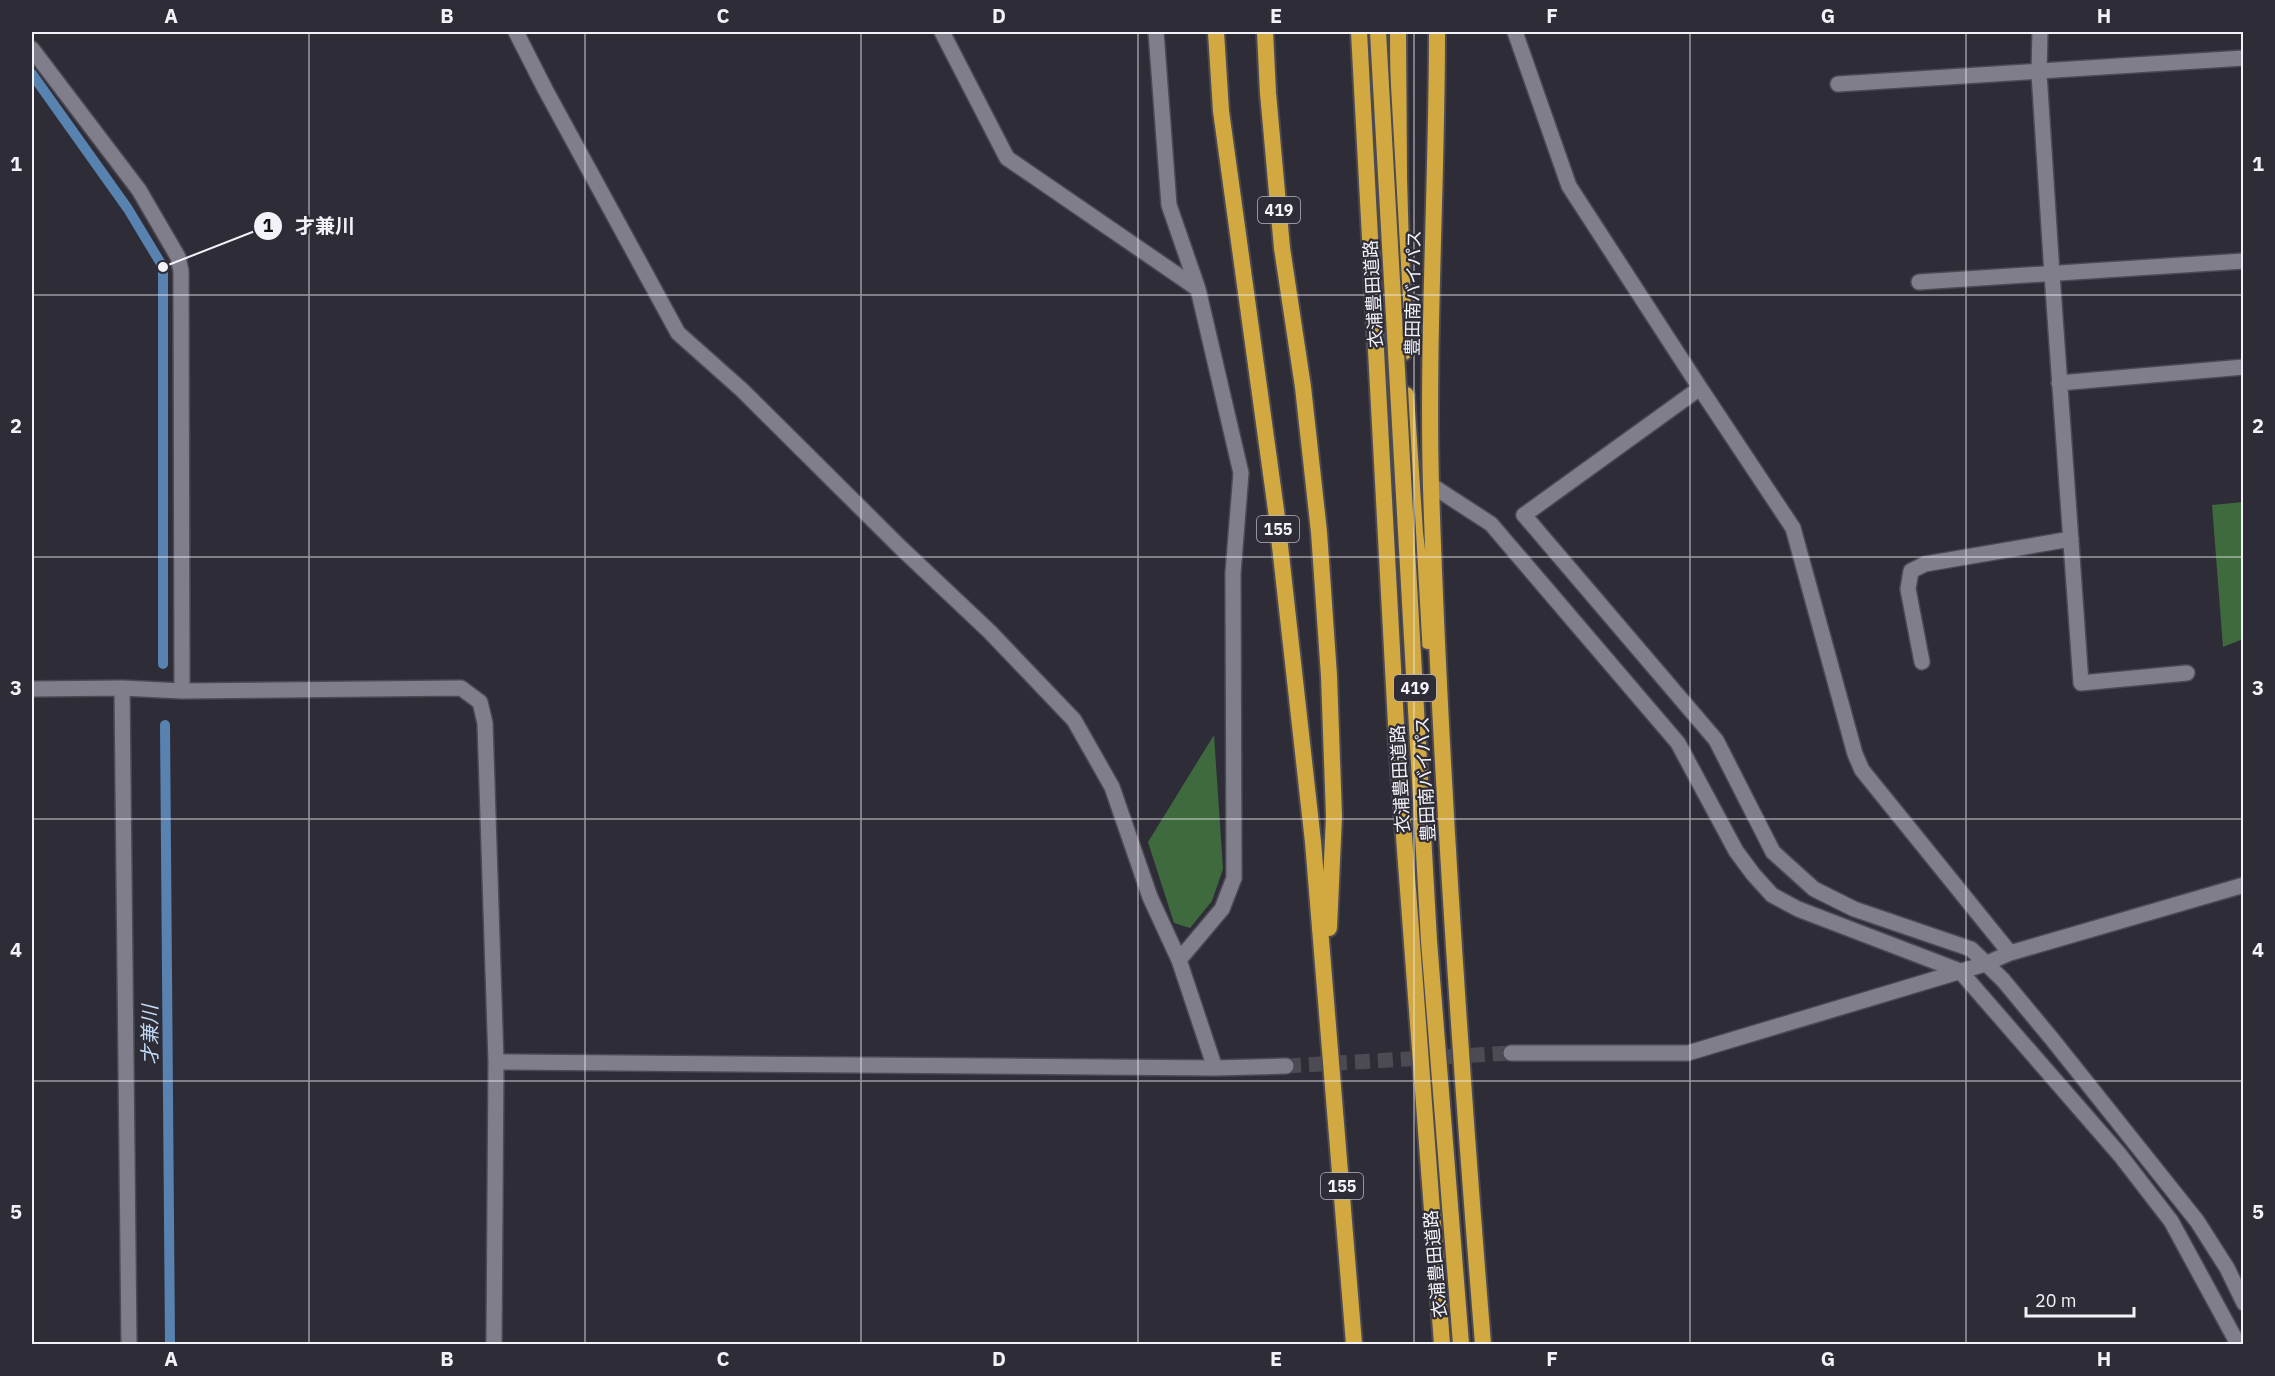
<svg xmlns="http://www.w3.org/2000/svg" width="2275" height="1376" viewBox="0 0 2275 1376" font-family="'IBM Plex Sans','Noto Sans JP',sans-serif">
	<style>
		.forest { fill: #3e6a3d }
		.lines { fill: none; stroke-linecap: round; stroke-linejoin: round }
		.stream { stroke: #5882b0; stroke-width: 10 }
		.minor-tunnel { stroke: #4c4b54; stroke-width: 15; stroke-dasharray: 15 8; stroke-linecap: butt }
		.pedestrian-casing { stroke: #4b4a53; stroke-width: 18 }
		.minor-casing { stroke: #4b4a53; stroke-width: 18 }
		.trunk-casing { stroke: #4b4a53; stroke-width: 20 }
		.pedestrian { stroke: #7f7e8a; stroke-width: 15 }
		.minor { stroke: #7f7e8a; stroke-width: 15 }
		.trunk { stroke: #d2a940; stroke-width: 16 }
		.trunk-bridge-casing { stroke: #4b4a53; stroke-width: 20; stroke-linecap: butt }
		.trunk-bridge { stroke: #d2a940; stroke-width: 16 }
		.grid { fill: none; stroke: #f3f2f9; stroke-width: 1.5; stroke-opacity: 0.55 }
		.labels { text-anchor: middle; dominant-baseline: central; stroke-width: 4.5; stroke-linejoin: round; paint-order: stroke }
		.shield { fill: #2e2d37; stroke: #b8b7bf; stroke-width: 1.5 }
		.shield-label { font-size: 16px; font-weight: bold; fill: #f3f2f9 }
		.street-label { font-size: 18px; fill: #f3f2f9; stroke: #2e2d37 }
		.water-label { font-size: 20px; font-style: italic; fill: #c2daf6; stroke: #2e2d37 }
		.leader { fill: none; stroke: #f3f2f9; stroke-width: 2 }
		.callout-dot { fill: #f3f2f9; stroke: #2e2d37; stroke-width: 2 }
		.mark-label { font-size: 18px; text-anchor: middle; font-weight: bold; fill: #111 }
		.callout-label { font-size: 20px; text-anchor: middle; font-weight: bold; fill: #f3f2f9; stroke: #2e2d37; stroke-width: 4.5; stroke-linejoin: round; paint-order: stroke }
		.neatline { fill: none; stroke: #f3f2f9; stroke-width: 2 }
		.grid-label { font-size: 20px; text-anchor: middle; font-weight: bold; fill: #f3f2f9 }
	</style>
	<rect width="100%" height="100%" fill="#2e2d37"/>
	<path class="forest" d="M2243 502V639L2223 647 2212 505Z
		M1214 735 1223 869 1212 901 1190 928 1174 923 1148 842Z"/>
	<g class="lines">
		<path class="stream" d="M32 74 128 209 163 267V664
			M165 725 170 1344"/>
		<path class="minor-tunnel" d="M1286 1066 1511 1053"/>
		<g class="pedestrian-casing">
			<path id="pedestrian" d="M1524 515 1716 740 1773 852 1814 889 1854 909 1971 949 2003 980 2052 1039 2197 1221 2227 1268 2244 1303"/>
		</g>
		<g class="minor-casing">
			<path id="minor" d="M516 32 545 89 678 333 742 390 900 547 990 632 1074 720 1112 787 1150 897 1179 960 1215 1068
				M942 32 1007 158 1198 289
				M1156 32 1169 205 1198 289 1241 473 1233 573 1234 878 1222 909 1179 960
				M1515 32 1569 186 1700 388 1524 515
				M2040 32 2039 73 2052 274 2081 683 2187 673
				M32 49 139 190 178 257 181 271 182 691
				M1838 84 2244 58
				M1919 282 2244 261
				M2059 383 2244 367
				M1700 388 1793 528 1855 754 1862 770 2010 953
				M1431 485 1491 524 1678 743 1736 851 1753 874 1772 895 1798 909 1960 971 2120 1155 2171 1221 2238 1344
				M1922 662 1908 589 1911 571 1925 564 2071 539
				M122 688 129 1344
				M32 689 122 688 182 691 461 688 480 702 485 723 496 1062 494 1344
				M1511 1053H1688L1985 964 2010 953 2244 885
				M496 1062 1215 1068 1286 1066"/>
		</g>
		<g class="trunk-casing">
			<path id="trunk" d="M1216 32 1221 111 1276 510 1313 842 1354 1344
				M1265 32 1268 93 1282 248 1303 387 1319 532 1329 676 1334 816 1329 928
				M1398 32 1399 178 1404 352
				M1437 32C1437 183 1427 335 1431 487 1440 773 1460 1059 1483 1344
				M1406 395 1415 533 1428 641"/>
		</g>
		<use href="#pedestrian" class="pedestrian"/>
		<use href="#minor" class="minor"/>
		<use href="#trunk" class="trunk"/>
		<g class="trunk-bridge-casing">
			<path id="trunk-bridge" d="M1359 32 1397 743 1442 1344
				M1378 32 1429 941 1461 1344"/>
		</g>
		<use href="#trunk-bridge" class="trunk-bridge"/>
	</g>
	<path class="grid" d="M309 32V1344M585 32V1344M861 32V1344M1138 32V1344M1414 32V1344M1690 32V1344M1966 32V1344M32 295H2244M32 557H2244M32 819H2244M32 1081H2244"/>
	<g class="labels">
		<g class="shield">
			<rect x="1258" y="197" width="42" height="26" rx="4.5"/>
			<rect x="1257" y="516" width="42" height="26" rx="4.5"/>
			<rect x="1394" y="675" width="42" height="26" rx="4.5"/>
			<rect x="1321" y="1173" width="42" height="26" rx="4.5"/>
		</g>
		<g class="shield-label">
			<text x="1279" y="210">419</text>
			<text x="1278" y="529">155</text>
			<text x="1415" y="688">419</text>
			<text x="1342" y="1186">155</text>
		</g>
		<g class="street-label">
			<text transform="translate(1413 293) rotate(-89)">豊田南バイパス</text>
			<text transform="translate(1373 294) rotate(-93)">衣浦豊田道路</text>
			<text transform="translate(1400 779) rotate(-93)">衣浦豊田道路</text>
			<text transform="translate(1425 779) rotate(-93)">豊田南バイパス</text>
			<text transform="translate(1435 1264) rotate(-95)">衣浦豊田道路</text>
		</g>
		<g class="water-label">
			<text transform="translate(149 1035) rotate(-90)">才兼川</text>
		</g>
	</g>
	<path class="leader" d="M163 267L268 226"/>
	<g class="callout-dot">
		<circle cx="163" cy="267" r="6"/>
		<circle cx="268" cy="226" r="15"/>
	</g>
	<g class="mark-label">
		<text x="268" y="232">1</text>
	</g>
	<g class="callout-label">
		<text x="325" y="233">才兼川</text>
	</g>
	<rect width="2275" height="1376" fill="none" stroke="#2e2d37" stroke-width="66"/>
	<path d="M2026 1307v9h108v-9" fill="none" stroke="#f3f2f9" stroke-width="3"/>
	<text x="2035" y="1307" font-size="18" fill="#f3f2f9" stroke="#2e2d37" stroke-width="4.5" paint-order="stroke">20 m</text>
	<rect x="33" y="33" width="2209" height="1310" class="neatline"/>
	<g class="grid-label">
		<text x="171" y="23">A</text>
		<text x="447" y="23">B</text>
		<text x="723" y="23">C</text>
		<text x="999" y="23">D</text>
		<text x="1276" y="23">E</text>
		<text x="1552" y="23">F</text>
		<text x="1828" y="23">G</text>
		<text x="2104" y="23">H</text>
		<text x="16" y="171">1</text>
		<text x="2258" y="171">1</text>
		<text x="16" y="433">2</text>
		<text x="2258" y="433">2</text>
		<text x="16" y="695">3</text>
		<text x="2258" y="695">3</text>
		<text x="16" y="957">4</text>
		<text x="2258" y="957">4</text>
		<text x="16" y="1219">5</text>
		<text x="2258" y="1219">5</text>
		<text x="171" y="1366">A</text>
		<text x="447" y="1366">B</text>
		<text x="723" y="1366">C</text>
		<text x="999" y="1366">D</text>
		<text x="1276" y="1366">E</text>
		<text x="1552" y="1366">F</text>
		<text x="1828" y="1366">G</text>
		<text x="2104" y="1366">H</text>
	</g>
</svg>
